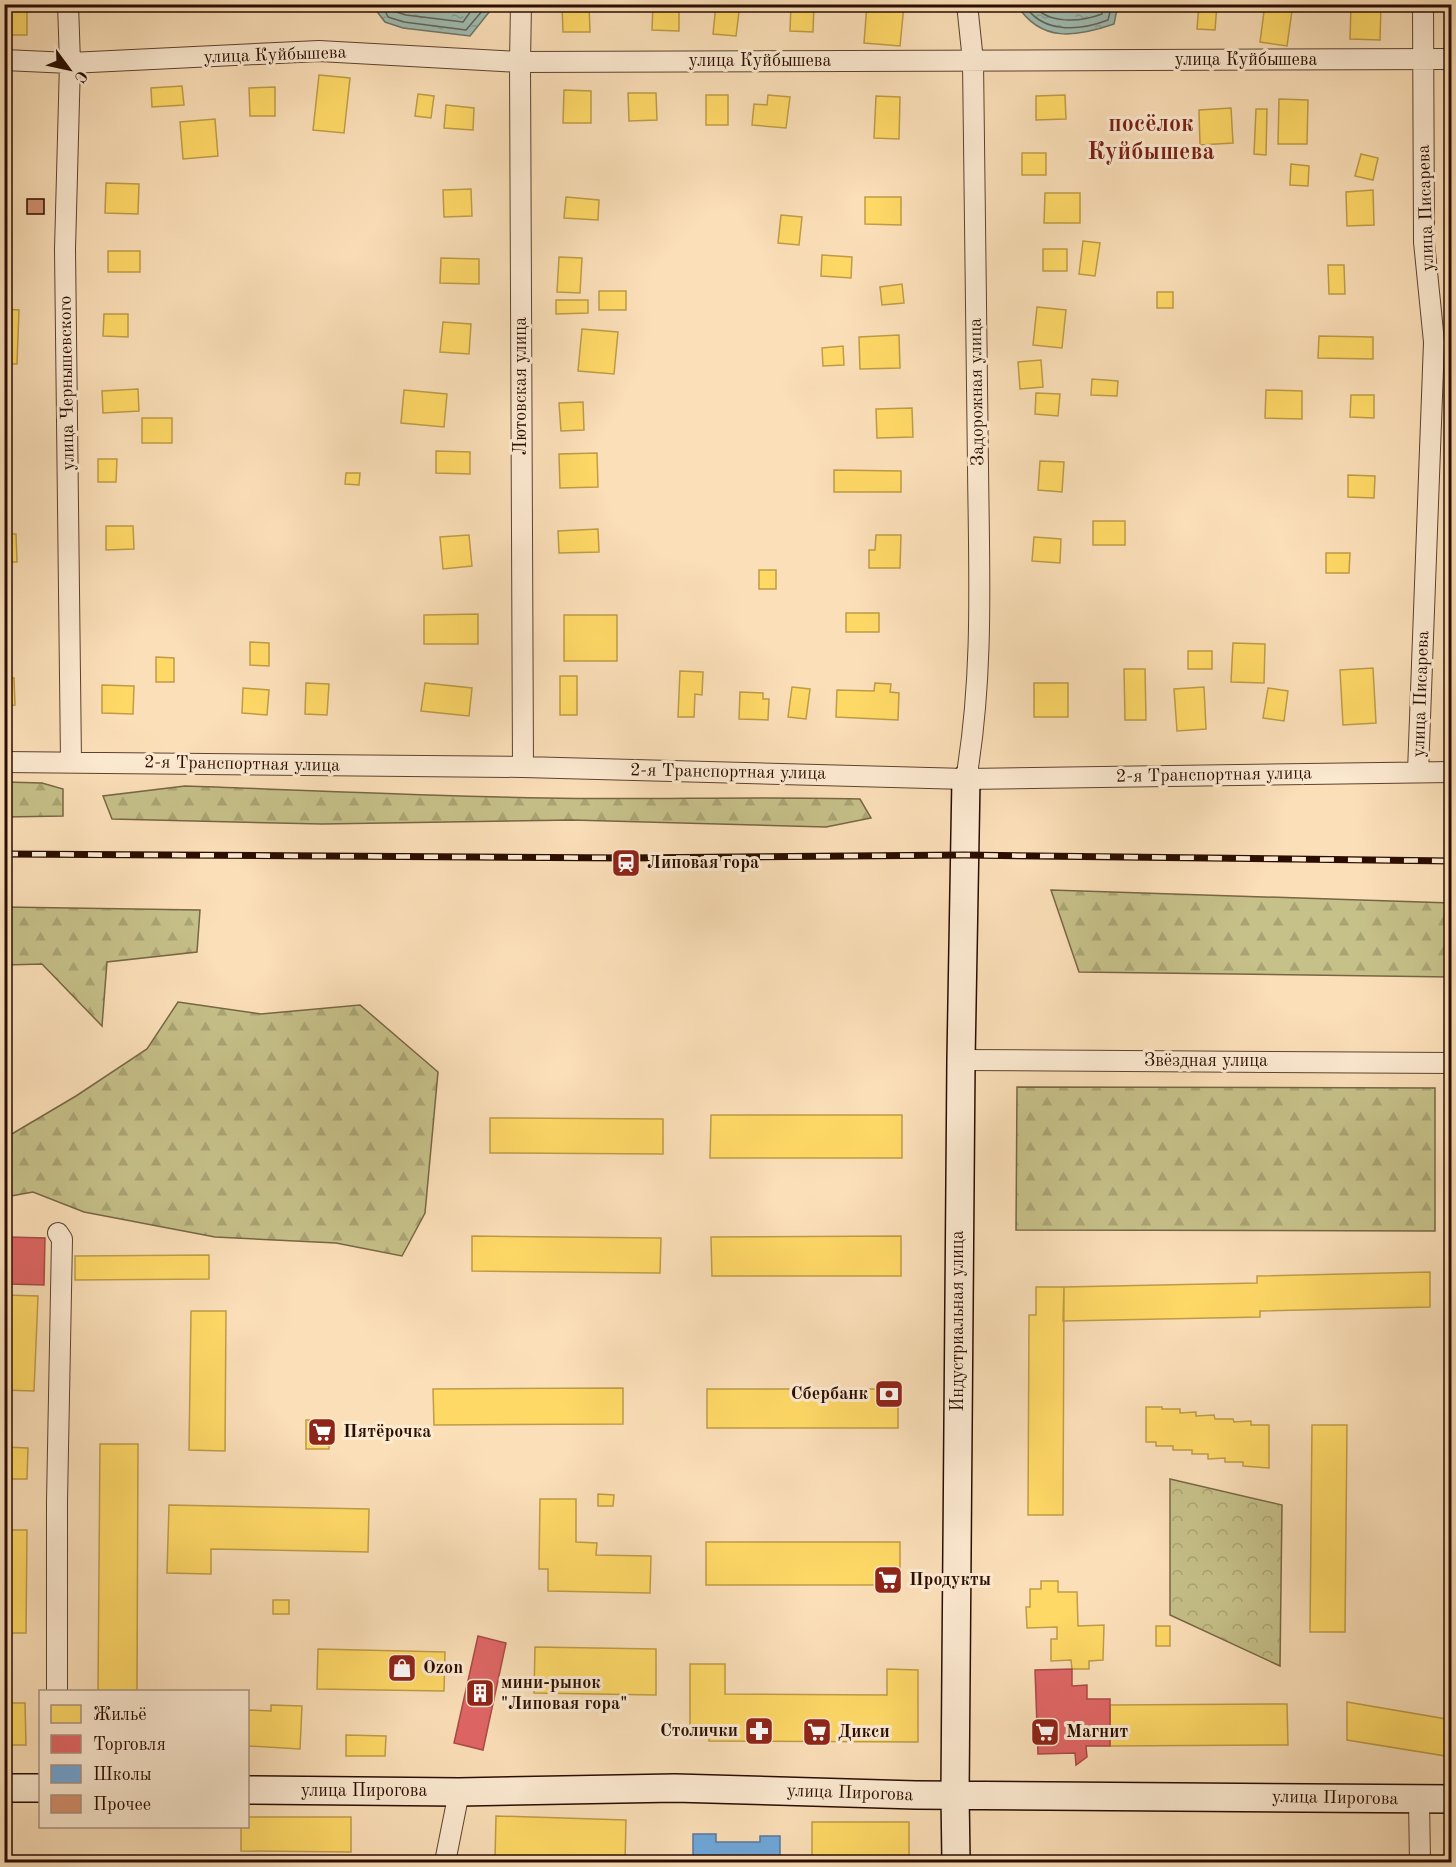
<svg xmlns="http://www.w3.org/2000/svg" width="1456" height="1867" viewBox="0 0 1456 1867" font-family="'Old Standard TT',serif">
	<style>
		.forest { fill: url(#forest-firs); stroke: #786644; stroke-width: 1.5 }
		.park { fill: url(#park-crowns); stroke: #786644; stroke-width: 1.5 }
		.water { fill: url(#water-ripples); stroke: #70766b; stroke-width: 1.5 }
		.homes { fill: #ffd966; stroke: #bf9c47; stroke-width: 1.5 }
		.shops { fill: #e06666; stroke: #a94b47; stroke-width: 1.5 }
		.schools { fill: #6fa8dc; stroke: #5a7a9a; stroke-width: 1.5 }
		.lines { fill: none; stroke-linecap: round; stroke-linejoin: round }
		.shore { stroke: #646459; stroke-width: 1.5 }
		.building { fill: #d4916f; stroke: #2a0d00; stroke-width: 1.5 }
		.street-casing { stroke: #5e422e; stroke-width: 22 }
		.secondary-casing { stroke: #2a0d00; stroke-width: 30 }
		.street { stroke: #fcead1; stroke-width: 20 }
		.secondary { stroke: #fcead1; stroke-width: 27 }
		.rail-casing { stroke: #2a0d00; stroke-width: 7 }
		.rail { stroke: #fcead1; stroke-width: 4.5; stroke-dasharray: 14; stroke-linecap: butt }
		.labels { text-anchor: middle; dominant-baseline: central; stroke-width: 6; stroke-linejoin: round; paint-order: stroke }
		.street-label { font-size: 18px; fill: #2a0d00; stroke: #fcead1 }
		.poi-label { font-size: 18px; font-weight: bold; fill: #2a0d00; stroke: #fcead1; text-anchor: start }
		.district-label { font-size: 24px; font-weight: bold; fill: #7a1f14; stroke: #fcead1 }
	</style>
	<defs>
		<pattern id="forest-firs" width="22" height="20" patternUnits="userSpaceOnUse" patternTransform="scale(1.5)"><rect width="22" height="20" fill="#c6c089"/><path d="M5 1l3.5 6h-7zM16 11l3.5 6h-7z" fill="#aaa474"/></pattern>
		<pattern id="park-crowns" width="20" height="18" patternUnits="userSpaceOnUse" patternTransform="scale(1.5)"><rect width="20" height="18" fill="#c6c089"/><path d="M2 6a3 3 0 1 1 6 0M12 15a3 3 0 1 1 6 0" fill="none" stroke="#aaa474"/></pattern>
		<pattern id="water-ripples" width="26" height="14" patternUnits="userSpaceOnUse" patternTransform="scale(1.5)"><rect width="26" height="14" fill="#9fbcb2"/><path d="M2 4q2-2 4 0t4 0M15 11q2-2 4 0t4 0" fill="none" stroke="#89a097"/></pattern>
	</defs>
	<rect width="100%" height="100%" fill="#fbdfb8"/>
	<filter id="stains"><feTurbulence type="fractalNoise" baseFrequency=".00333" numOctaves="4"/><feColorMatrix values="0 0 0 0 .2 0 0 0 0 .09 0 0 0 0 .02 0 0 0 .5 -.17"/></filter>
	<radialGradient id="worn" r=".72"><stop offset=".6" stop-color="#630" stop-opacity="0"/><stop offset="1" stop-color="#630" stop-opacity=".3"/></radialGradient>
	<path class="forest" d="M5 782 42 783 63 789V816L5 817Z
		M185 786C305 790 425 796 545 798 650 800 755 796 860 799L871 818 826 827 572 820 322 824 112 819 103 796Z
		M1051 890 1451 903V977L1079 972Z
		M4 907 200 910 197 952 107 962 102 1026 42 964 5 965Z
		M178 1002 261 1014 360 1005 438 1072 425 1213 402 1256 336 1243 215 1237 84 1212 33 1192 5 1197V1138L76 1096 147 1049Z
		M1017 1087 1435 1088V1231L1016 1230Z"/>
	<path class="park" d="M1170 1479 1282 1505 1280 1666 1170 1615Z"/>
	<path class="water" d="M376 5H489L490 11 470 36 403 28 385 22 375 9Z
		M1017 5H1118L1114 24C1076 37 1041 43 1017 5Z"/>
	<path class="homes" d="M4 4H27V35H4Z
		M589 4 590 32H563L562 5Z
		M653 4H679V31L652 30Z
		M716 4H740L736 36 713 34Z
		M791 4H814L813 32 790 31Z
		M867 4 904 5 900 46 864 43Z
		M1199 4H1217L1215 30 1197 29Z
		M1265 4H1293L1287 46 1260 42Z
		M1351 4H1381L1380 40 1350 39Z
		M319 75 350 78 344 133 313 130Z
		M182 86 184 105 152 107 151 88Z
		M275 87V116H250L249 88Z
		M564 90 591 91V123H563Z
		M628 93H656L657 120 629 121Z
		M418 94 434 96 431 118 415 116Z
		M706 95H728V125H706Z
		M768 95 790 97 786 128 752 125 754 104 767 105Z
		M1065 95 1066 119 1036 120V96Z
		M876 96 900 97 899 139 874 138Z
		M1279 99 1308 100 1307 144H1278Z
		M446 105 474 108 473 130 444 128Z
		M1231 108 1233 143 1200 145 1199 110Z
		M1256 109H1267L1266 155 1254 154Z
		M215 119 218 156 183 159 180 122Z
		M1022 153H1046V175H1022Z
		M1361 154 1378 158 1373 180 1355 176Z
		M1291 164 1309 166 1308 186 1290 185Z
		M106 183 139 184 138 214 105 213Z
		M471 189 472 216 444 217 443 190Z
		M1373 190 1374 225 1347 226 1346 192Z
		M1045 193H1080V223H1044Z
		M566 197 599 200 598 220 564 218Z
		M865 197H901V225L865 224Z
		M781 215 802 217 799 245 778 243Z
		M1083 241 1100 243 1095 276 1079 274Z
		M1043 249H1067V271H1043Z
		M108 251H140V272H108Z
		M822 255 852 257 851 278 821 276Z
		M559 257 582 258 580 293 557 292Z
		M441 258 479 259V284L440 283Z
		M1328 265H1344L1345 294H1329Z
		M902 284 904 303 882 305 880 287Z
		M599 291H626V310H599Z
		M1157 292H1173V308H1157Z
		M556 300H588V313L556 314Z
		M1037 307 1066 310 1062 348 1033 345Z
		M4 309 19 310 17 364H4Z
		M104 314H128V337L103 336Z
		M443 322 471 324 469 354 440 352Z
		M582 329 618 332 614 374 578 371Z
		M899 335 900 368 860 369 859 337Z
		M1319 336 1373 337V359L1318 358Z
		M843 346 844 365 823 366 822 348Z
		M1041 360 1043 387 1020 389 1018 362Z
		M4 373H7V411H4Z
		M1092 379 1118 381 1117 396 1091 395Z
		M138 389 139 411 103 413 102 391Z
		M404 390 447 394 444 427 401 423Z
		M1266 390 1302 391V419L1265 418Z
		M1036 393 1060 394 1058 416 1035 414Z
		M1351 395H1374V418L1350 417Z
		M583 402 584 430 561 431 559 403Z
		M912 408 913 437 877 438 876 409Z
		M142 418H172V443H142Z
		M436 451 470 452V474L436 473Z
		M597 453 598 487 560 488 559 454Z
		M98 459H117L116 482H98Z
		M1040 461 1064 462 1062 492 1038 490Z
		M4 466H11V494H4Z
		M834 470 901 471V492H834Z
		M346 473H360L359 485 345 484Z
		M1348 475 1375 476 1374 498 1348 497Z
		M1093 521H1125V545H1093Z
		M106 526H133L134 549 106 550Z
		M598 529 599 552 559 553 558 531Z
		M4 534H16L17 562H4Z
		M469 535 472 566 443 569 440 537Z
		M876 535H901L900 568H869V550H875Z
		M1034 537 1061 539 1060 563 1032 561Z
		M1326 553H1350L1349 573H1326Z
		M759 570H776V589H759Z
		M4 590H10V620H4Z
		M846 613H879V632H846Z
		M478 614V644H424V615Z
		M564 615H617V661H564Z
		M250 642 269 643V666L250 665Z
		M1233 643 1265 644 1264 683 1231 682Z
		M1188 651H1212V669H1188Z
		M156 657 174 658V682H156Z
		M1373 668 1376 723 1343 725 1340 670Z
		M1124 669H1145L1146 720H1125Z
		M680 671 703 672 702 695 695 694 694 717H678Z
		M560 676H577V715H560Z
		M4 678H14L15 705 4 706Z
		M306 683 329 684 327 715 305 714Z
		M425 683 472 688 469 716 421 711Z
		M875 683 891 684 890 692 899 693 898 720 836 717 837 690 874 691Z
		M1034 683H1068V717H1034Z
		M102 685 134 686 133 714 102 713Z
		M792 687 810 689 806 719 788 717Z
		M1204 687 1206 729 1177 731 1174 689Z
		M243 688 269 690 267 715 242 713Z
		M1268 688 1288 691 1284 721 1263 718Z
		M740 692 763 693V699H769L768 720 739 719Z
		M711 1115H902V1158H710Z
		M490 1118 663 1119V1154L490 1153Z
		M472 1236 661 1238 660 1273 472 1271Z
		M901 1236V1276H712L711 1237Z
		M4 1254H9L8 1284H4Z
		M209 1255V1279L75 1280V1256Z
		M1430 1272V1307L1260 1311V1317L1063 1321 1064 1287 1257 1283V1276Z
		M1036 1287H1064L1063 1515H1028L1029 1315H1036Z
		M4 1295 38 1296 34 1391 4 1390Z
		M191 1311H226L225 1451 189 1450Z
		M623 1388V1424L434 1425 433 1389Z
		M707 1389H898V1428H707Z
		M1146 1407H1162V1409H1180V1413L1196 1412V1416L1214 1415 1215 1419H1233L1234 1422 1251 1421V1425H1269V1468L1243 1466V1462H1225V1458L1208 1459V1454H1192V1450H1173V1446H1156V1442H1146Z
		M306 1420H329V1449H306Z
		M1312 1425H1347L1345 1632H1310Z
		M100 1444H138L137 1692H98Z
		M4 1447 28 1448 27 1479H4Z
		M598 1494 614 1495 613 1506H598Z
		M540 1499H576V1542L597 1543 596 1555 651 1556 650 1593 548 1591V1569H539Z
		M169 1505 369 1509 368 1552 211 1549V1574L167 1573Z
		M4 1530H27L26 1633H4Z
		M706 1542H900V1585H706Z
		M1450 1542H1452V1593H1450Z
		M1041 1581H1058V1592H1077L1078 1626 1104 1625 1103 1660 1089 1661V1669H1072L1071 1660 1051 1661V1639H1057V1627L1027 1628 1026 1607H1030V1589H1041Z
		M273 1600H289V1614H273Z
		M1156 1626H1170V1646H1156Z
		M535 1647 656 1649V1695L534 1693Z
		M318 1649 445 1652 444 1691 317 1689Z
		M690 1664H725V1694L887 1695V1669L918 1670V1742L709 1741V1729H690Z
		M1347 1702 1452 1720V1757L1347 1740Z
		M4 1703H25L26 1745H4Z
		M1287 1704 1288 1745 1110 1746V1705Z
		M271 1705 302 1706 300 1749 248 1746V1710L271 1711Z
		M346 1735 386 1736 385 1756H346Z
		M496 1816 626 1820 625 1862 495 1859Z
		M248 1817H351V1852L241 1851V1826H248Z
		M812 1822H909V1862H812Z"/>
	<path class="shops" d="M9 1237 45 1238 44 1285 8 1284Z
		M478 1636 506 1643 483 1750 454 1743Z
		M1072 1669V1686L1087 1685V1699H1110V1746H1086L1087 1757 1076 1765 1075 1753 1038 1754 1035 1670Z"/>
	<path class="schools" d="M693 1834H716V1842H760V1836H780V1862H693Z"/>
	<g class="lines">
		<path class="shore" d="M382 4 388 17 404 22 466 30 483 10 484 4
			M389 4 393 11 406 15 463 22 476 4
			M404 4 459 12 466 4
			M1024 4C1042 34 1079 31 1108 20L1112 4
			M1033 4C1047 25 1081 22 1102 14L1104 4"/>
	</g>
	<path class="building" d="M27 199H44V214H27Z"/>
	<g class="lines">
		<g class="street-casing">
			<path id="street" d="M68 4 70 63 65 249 71 762
				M521 4 520 62 523 767
				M4 60 70 63 319 51 520 62 1452 59
				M4 762 523 767 966 779 1452 772
				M1418 772 1434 342 1424 242 1423 4
				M966 779C984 675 979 570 978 466 976 331 974 196 973 61L967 4
				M961 1060 1452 1063
				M57 1692V1501L62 1239 58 1233
				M1419 1799 1420 1862
				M445 1862 459 1792"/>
		</g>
		<g class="secondary-casing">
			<path id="secondary" d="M4 1788H40
				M248 1790 459 1792 675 1788 916 1795 1452 1799
				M956 1862 955 1794 961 1060 966 779"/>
		</g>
		<use href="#street" class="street"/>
		<use href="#secondary" class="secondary"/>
		<g class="rail-casing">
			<path id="rail" d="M4 854 626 858 964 855 1452 861"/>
		</g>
		<use href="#rail" class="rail"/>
	</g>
	<defs>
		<g id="station-square" transform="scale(1.5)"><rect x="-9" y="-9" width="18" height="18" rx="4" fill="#8f2418" stroke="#fcead1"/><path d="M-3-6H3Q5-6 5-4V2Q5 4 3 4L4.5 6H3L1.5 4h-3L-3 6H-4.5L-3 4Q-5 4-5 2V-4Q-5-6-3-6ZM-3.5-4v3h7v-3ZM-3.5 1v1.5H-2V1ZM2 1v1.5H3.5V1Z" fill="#fff"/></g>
		<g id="bank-square" transform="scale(1.5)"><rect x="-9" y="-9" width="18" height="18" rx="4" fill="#8f2418" stroke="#fcead1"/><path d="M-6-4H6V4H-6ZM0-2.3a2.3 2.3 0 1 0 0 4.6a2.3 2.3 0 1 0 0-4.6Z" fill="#fff"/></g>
		<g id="supermarket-square" transform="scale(1.5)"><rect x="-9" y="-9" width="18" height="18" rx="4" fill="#8f2418" stroke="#fcead1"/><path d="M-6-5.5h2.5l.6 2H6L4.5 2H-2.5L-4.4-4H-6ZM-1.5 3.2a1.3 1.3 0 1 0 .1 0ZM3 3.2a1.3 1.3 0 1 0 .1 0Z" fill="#fff"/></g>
		<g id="shop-square" transform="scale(1.5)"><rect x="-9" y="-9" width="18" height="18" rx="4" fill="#8f2418" stroke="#fcead1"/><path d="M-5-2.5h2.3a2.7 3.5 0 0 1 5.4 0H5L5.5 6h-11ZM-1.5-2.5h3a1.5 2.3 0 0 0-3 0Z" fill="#fff"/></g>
		<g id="building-square" transform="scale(1.5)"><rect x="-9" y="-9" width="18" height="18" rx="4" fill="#8f2418" stroke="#fcead1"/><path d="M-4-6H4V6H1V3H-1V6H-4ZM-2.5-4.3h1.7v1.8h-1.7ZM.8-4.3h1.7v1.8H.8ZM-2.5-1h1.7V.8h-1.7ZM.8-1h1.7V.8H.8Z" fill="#fff"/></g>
		<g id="pharmacy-square" transform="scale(1.5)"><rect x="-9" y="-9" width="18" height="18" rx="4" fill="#8f2418" stroke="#fcead1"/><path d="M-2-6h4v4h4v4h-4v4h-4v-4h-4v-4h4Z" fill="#fff"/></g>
	</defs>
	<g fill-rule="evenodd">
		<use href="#station-square" x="626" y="863"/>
		<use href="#bank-square" x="889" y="1394"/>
		<use href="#supermarket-square" x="322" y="1432"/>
		<use href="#supermarket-square" x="888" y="1580"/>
		<use href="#shop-square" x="402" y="1668"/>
		<use href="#building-square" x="480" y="1693"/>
		<use href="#pharmacy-square" x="759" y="1731"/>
		<use href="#supermarket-square" x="817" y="1732"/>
		<use href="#supermarket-square" x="1045" y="1732"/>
	</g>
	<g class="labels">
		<g class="street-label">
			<text transform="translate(275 55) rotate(-2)">улица Куйбышева</text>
			<text x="1246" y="60">улица Куйбышева</text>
			<text x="760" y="61">улица Куйбышева</text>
			<text transform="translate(1426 208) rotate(-92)">улица Писарева</text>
			<text transform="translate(67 383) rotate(-91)">улица Чернышевского</text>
			<text transform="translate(521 386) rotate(-90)">Лютовская улица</text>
			<text transform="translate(977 392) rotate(-91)">Задорожная улица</text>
			<text transform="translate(1421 694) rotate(-88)">улица Писарева</text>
			<text transform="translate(242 764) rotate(1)">2-я Транспортная улица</text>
			<text transform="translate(728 772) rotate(1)">2-я Транспортная улица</text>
			<text transform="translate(1214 775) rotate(-1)">2-я Транспортная улица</text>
			<text x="1206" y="1061">Звёздная улица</text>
			<text transform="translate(958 1321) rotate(-90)">Индустриальная улица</text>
			<text x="364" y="1791">улица Пирогова</text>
			<text transform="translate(850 1793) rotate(2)">улица Пирогова</text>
			<text transform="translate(1335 1798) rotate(1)">улица Пирогова</text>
		</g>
		<g class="poi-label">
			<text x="647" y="863">Липовая гора</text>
			<text x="868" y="1394" text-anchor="end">Сбербанк</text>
			<text x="343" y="1432">Пятёрочка</text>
			<text x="909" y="1580">Продукты</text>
			<text x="423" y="1668">Ozon</text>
			<text x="501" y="1683">мини-рынок<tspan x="501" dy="21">"Липовая гора"</tspan></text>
			<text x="738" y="1731" text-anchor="end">Столички</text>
			<text x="838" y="1732">Дикси</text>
			<text x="1066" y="1732">Магнит</text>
		</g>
		<g class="district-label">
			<text x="1151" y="125">посёлок<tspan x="1151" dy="28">Куйбышева</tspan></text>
		</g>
	</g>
	<rect width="1456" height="1867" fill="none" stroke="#fbdfb8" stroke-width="24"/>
	<rect x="6" y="6" width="1444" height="1855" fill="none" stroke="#2a0d00" stroke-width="3"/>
	<rect x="12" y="12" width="1432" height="1843" fill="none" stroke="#2a0d00" stroke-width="1.5"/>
	<rect x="39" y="1690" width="210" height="138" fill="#fcead1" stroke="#a8927d" stroke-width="1.5"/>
	<rect x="51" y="1705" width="30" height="18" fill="#ffd966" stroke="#a8927d" stroke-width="1.5"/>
	<text x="93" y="1720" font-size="18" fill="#2a0d00">Жильё</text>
	<rect x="51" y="1735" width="30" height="18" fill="#e06666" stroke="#a8927d" stroke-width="1.5"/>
	<text x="93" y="1750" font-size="18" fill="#2a0d00">Торговля</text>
	<rect x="51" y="1765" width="30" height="18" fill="#6fa8dc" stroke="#a8927d" stroke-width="1.5"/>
	<text x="93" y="1780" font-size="18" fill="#2a0d00">Школы</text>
	<rect x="51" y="1795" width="30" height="18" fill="#d4916f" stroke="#a8927d" stroke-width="1.5"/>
	<text x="93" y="1810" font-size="18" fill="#2a0d00">Прочее</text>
	<g transform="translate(69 69) rotate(123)" stroke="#fcead1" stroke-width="4.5" paint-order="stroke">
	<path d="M0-4.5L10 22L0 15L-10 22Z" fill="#2a0d00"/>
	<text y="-9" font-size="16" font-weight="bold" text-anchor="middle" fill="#2a0d00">С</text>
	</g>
	<rect width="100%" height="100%" filter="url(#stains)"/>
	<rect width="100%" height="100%" fill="url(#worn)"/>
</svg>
